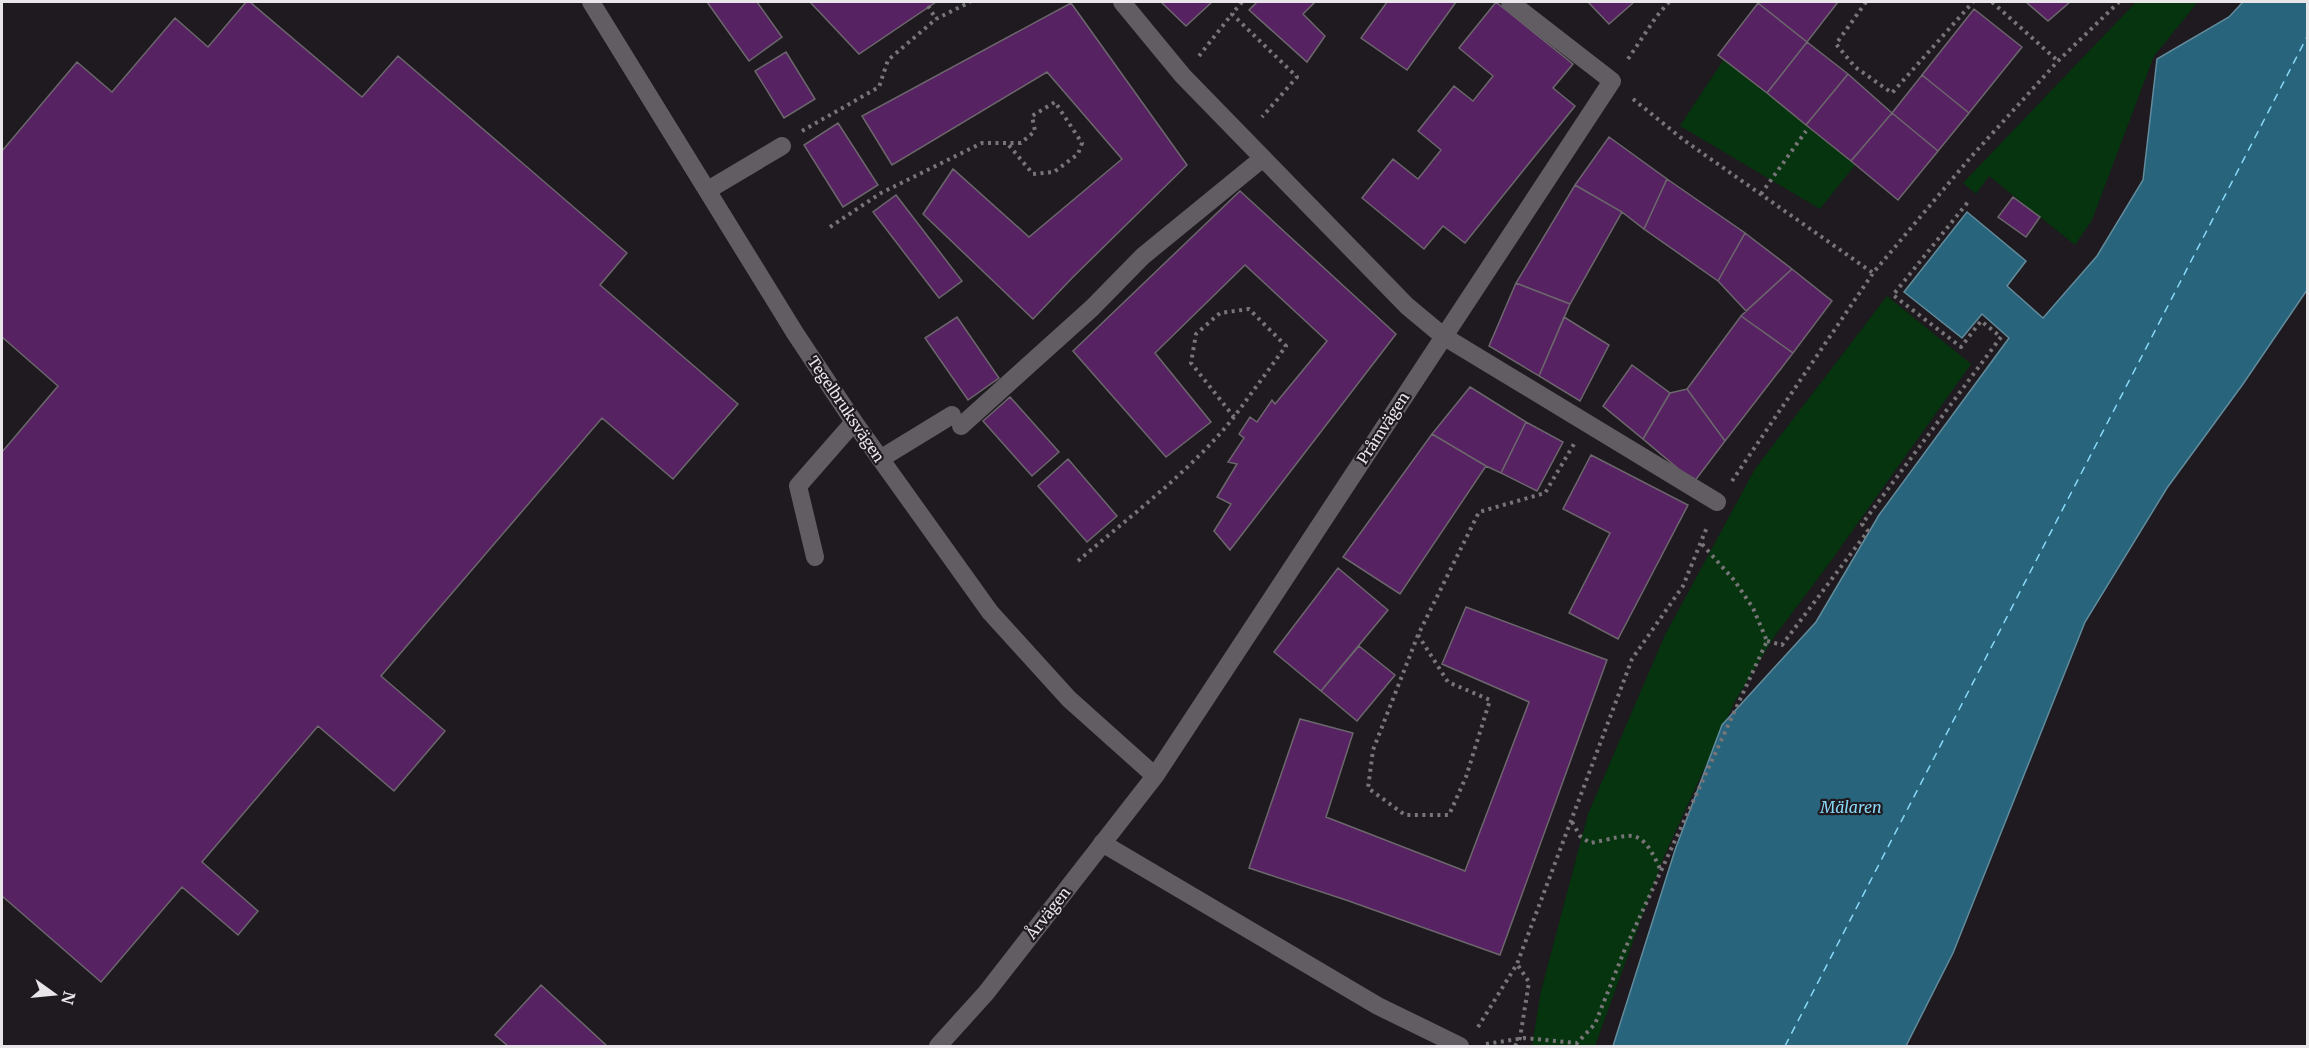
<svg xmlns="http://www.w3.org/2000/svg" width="2309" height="1048" viewBox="0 0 2309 1048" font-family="Merriweather,serif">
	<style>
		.green { fill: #05340e }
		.water { fill: #28647b; stroke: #628b9c; stroke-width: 1.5 }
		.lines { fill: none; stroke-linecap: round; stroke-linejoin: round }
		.ferry { stroke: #8ad8f8; stroke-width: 1.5; stroke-dasharray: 8 6; stroke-linecap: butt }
		.building { fill: #572261; stroke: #6c676d; stroke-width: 1.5 }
		.path { stroke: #787579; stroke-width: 4; stroke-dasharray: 3 4.5; stroke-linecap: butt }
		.street { stroke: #625d63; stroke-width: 18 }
		.labels { text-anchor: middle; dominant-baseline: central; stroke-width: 4.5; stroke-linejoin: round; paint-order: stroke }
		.street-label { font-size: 15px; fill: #e9e6ea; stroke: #1e1a1f }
		.water-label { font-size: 16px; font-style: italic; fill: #8ad8f8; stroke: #1e1a1f }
	</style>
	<rect width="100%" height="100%" fill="#1e1a1f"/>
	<path class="green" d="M2136 2H2198L2154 56 2092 220 2075 245 1989 176 1976 194 1963 183Z
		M1724 59 1855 165 1820 209 1680 126Z
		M1887 296 1971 364 1828 565 1774 637 1735 701 1663 859 1595 1046H1532L1541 991 1588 814 1665 635 1755 469Z"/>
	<path class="water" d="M2243 2H2307V290L2243 384 2167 488 2085 622 1953 953 1906 1046H1613L1675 850 1722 725 1816 622 1879 515 2009 338 1982 314 1962 338 1904 292 1967 212 2026 261 2007 286 2043 318 2097 256 2143 180 2157 59 2229 17Z"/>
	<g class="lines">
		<path class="ferry" d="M1785 1046 2308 35"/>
	</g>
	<path class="building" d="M246 2H250L362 97 398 56 627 253 600 285 738 404 673 479 602 418 381 676 445 731 394 791 318 726 202 862 258 911 238 935 182 887 101 982 2 896V452L58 386 2 337V151L77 62 112 92 175 18 208 47Z
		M707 2H757L782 37 749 61Z
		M810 2H936L859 54Z
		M1161 2H1212L1186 26Z
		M1257 2H1315L1303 14 1325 36 1307 62 1249 10Z
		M1387 2H1456L1407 70 1361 38Z
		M1496 2 1573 64 1553 88 1575 106 1465 243 1443 226 1424 249 1362 198 1393 159 1418 179 1441 150 1418 131 1454 86 1473 101 1493 76 1459 48Z
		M1588 2H1634L1609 24Z
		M1759 2H1838L1807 42 1758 3Z
		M2026 2H2070L2048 21Z
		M1071 3 1187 165 1073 277 1033 319 923 214 953 169 1029 237 1122 159 1047 72 892 165 862 116Z
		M1758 3 1807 42 1767 93 1718 55Z
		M1974 9 2022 47 1969 113 1922 75Z
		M1807 42 1848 74 1806 125 1767 93Z
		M786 52 815 99 784 118 755 71Z
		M1848 74 1892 113 1851 161 1806 125Z
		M1922 75 1969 113 1938 151 1892 113Z
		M1892 113 1938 151 1898 200 1851 161Z
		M838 123 878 185 843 207 804 145Z
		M1609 137 1667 179 1644 229 1622 212 1575 185Z
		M1667 179 1745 233 1718 281 1644 229Z
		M1575 185 1622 212 1570 304 1516 283Z
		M1240 191 1396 334 1230 550 1214 531 1231 504 1217 497 1237 464 1228 462 1244 438 1239 434 1250 417 1257 422 1272 400 1275 404 1327 341 1245 265 1155 353 1211 422 1166 457 1073 351Z
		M896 195 962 281 939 298 873 212Z
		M2013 197 2040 217 2026 237 1998 217Z
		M1745 233 1792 269 1746 311 1718 281Z
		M1792 269 1832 301 1793 353 1741 316Z
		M1516 283 1570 304 1539 376 1489 346Z
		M1741 316 1793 353 1725 441 1687 389Z
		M957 317 999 378 968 400 925 338Z
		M1564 317 1609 345 1580 401 1539 376Z
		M1632 365 1670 393 1643 439 1603 406Z
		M1470 387 1526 422 1501 473 1486 466 1432 434Z
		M1687 389 1725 441 1694 482 1643 439 1670 393Z
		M1010 397 1059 452 1032 476 983 421Z
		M1526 422 1563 442 1537 491 1501 473Z
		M1432 434 1486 466 1400 594 1343 557Z
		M1591 455 1688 505 1618 639 1569 613 1610 533 1563 509Z
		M1068 459 1117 516 1087 542 1038 486Z
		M1338 568 1388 610 1321 691 1274 652Z
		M1466 607 1607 660 1500 955 1346 900 1249 868 1300 719 1353 733 1326 817 1465 871 1529 702 1442 664Z
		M1359 646 1395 675 1357 721 1321 691Z
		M541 985 607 1046H508L495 1035Z"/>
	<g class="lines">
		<path class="path" d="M1242 2 1232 14 1297 77 1262 117
			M1866 2 1836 44 1855 67 1892 93 1973 2
			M1992 2 2058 61
			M928 6 936 19
			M1199 56 1232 14
			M1628 59 1656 17 1669 2
			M1633 99 1685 141 1873 273
			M802 131 879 87 888 60 936 19 970 2
			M1761 194 1806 131
			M830 227 881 193 982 143H1021L1035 131 1032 116 1055 102 1082 143 1078 154 1054 172 1033 174 1007 143
			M1732 481 1873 273 1970 158 2058 61 2119 2
			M1078 561C1129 517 1192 470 1234 417L1286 346 1249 309 1220 313 1196 334 1191 363 1234 417
			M1418 635 1373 750 1368 788 1405 815H1449L1466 777 1490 700 1448 682 1418 635 1479 512 1545 493 1574 444
			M1767 641 1782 645 1868 531 1862 524 2001 337 1981 321 1961 347 1893 295 1968 202
			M1572 822 1580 836 1590 843C1634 835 1640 824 1661 871
			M1478 1027 1517 964 1632 659 1683 586 1707 527
			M1486 1044 1524 1038 1577 1043 1595 1024 1625 949 1767 641 1753 608 1734 580 1701 543
			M1515 1046 1520 1038 1529 982 1517 964"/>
		<path class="street" d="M591 2 795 333 854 422 990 612 1069 699 1155 776
			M1122 2 1183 76 1407 306 1443 336 1717 502
			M708 190 782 146
			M961 426 1092 308 1143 256 1263 158
			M880 459 952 415
			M815 557 798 486 854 422
			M1102 843 1378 1006 1460 1046
			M938 1046 986 993 1155 776 1612 81 1510 2"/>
	</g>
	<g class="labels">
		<g class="street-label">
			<text transform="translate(846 409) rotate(56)">Tegelbruksvägen</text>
			<text transform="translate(1383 428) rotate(-57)">Pråmvägen</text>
			<text transform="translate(1048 913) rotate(-52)">Årvägen</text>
		</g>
		<g class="water-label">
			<text x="1851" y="807">Mälaren</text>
		</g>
	</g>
	<rect width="2309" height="1048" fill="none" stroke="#e9e6ea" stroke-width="6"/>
	<g transform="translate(54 994) rotate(105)" stroke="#1e1a1f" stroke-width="4.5" paint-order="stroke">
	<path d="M0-4.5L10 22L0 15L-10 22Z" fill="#e9e6ea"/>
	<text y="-9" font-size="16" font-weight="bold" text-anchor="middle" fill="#e9e6ea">N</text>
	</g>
</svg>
